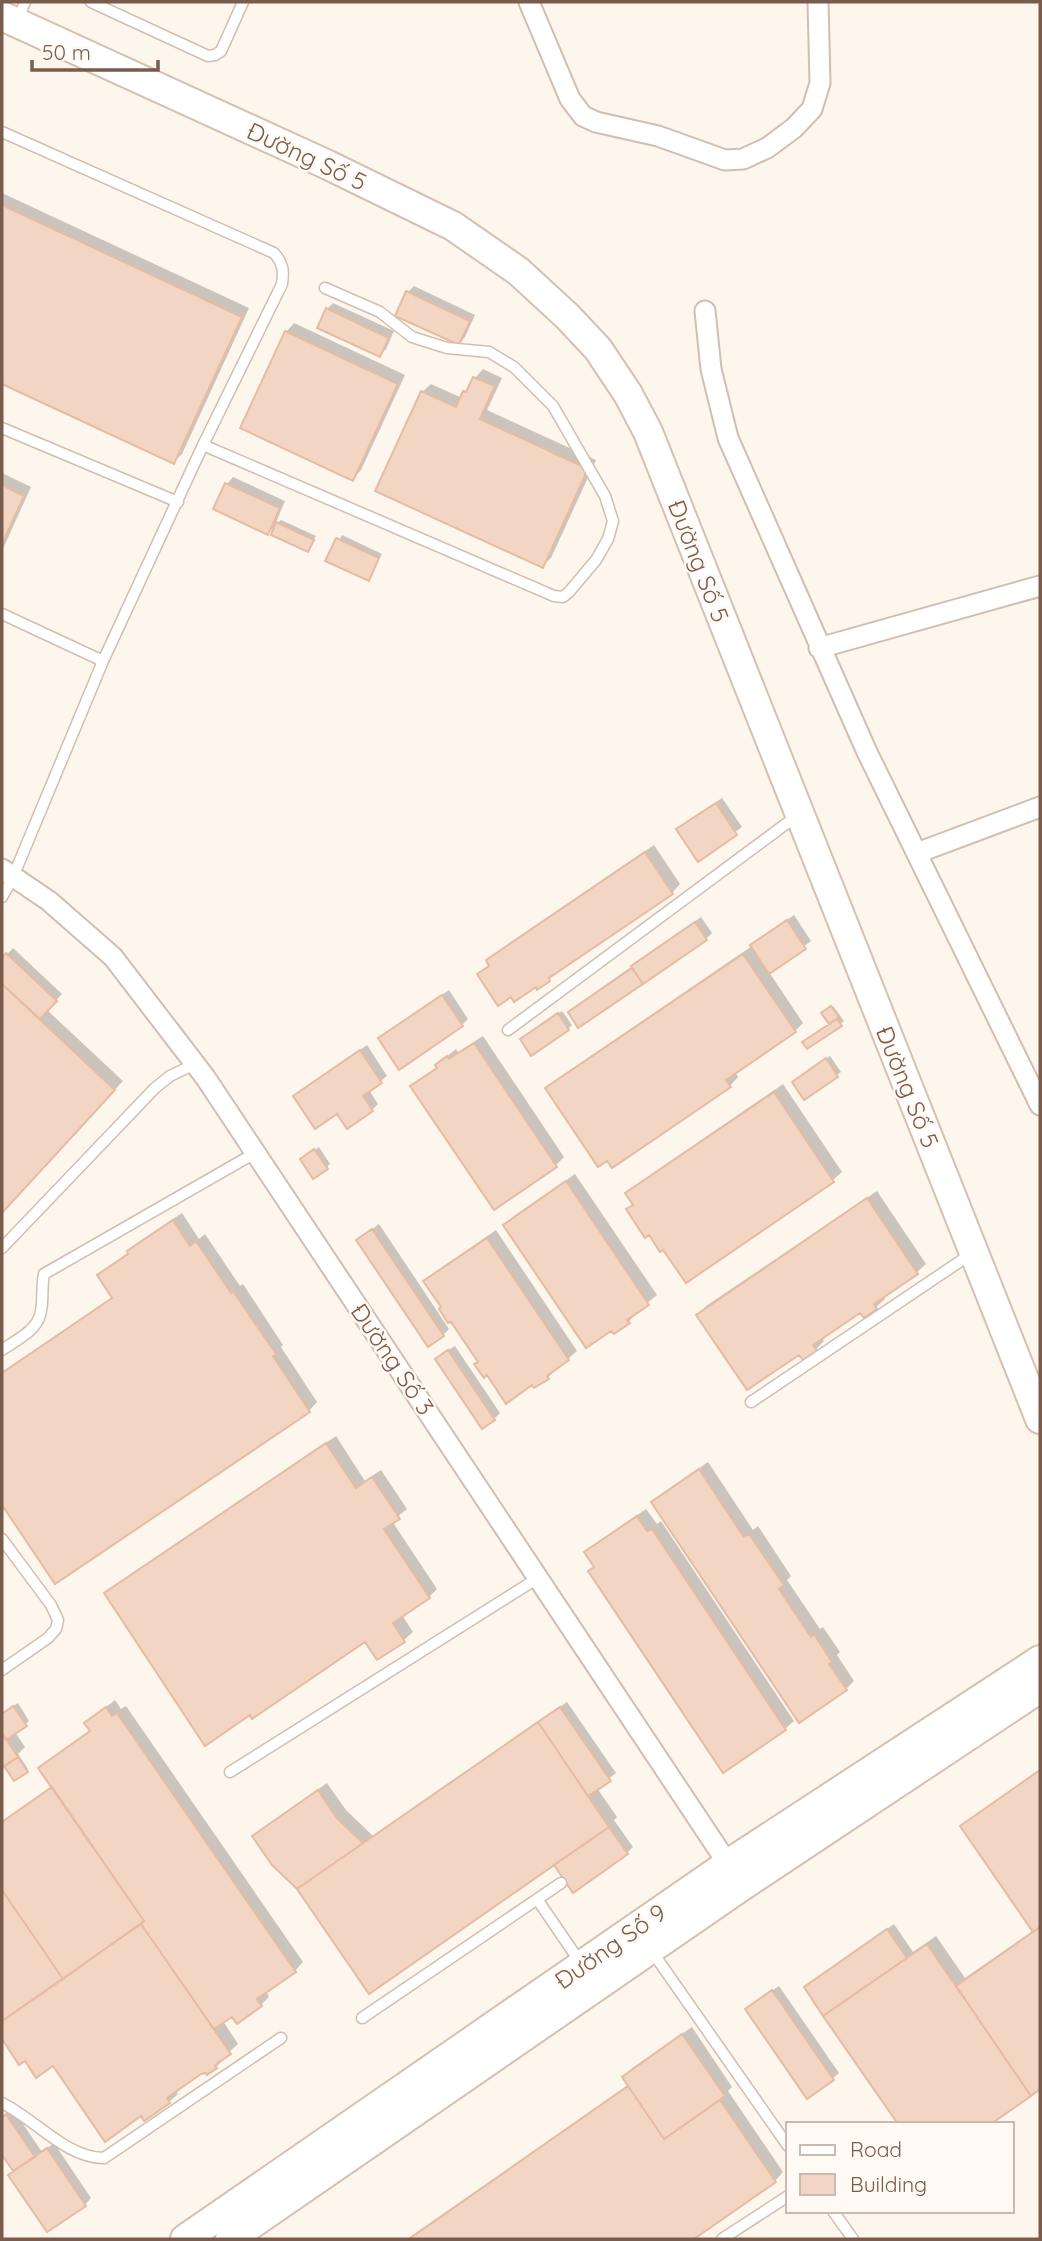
<svg xmlns="http://www.w3.org/2000/svg" width="1042" height="2241" viewBox="0 0 1042 2241" font-family="Quicksand,sans-serif">
	<style>
		.shadow { fill: #0003 }
		.building { fill: #f3d5c3; stroke: #e6bba3; stroke-width: 2 }
		.lines { fill: none; stroke-linecap: round; stroke-linejoin: round }
		.lane-casing { stroke: #d1beb0; stroke-width: 13 }
		.street-casing { stroke: #d1beb0; stroke-width: 23 }
		.secondary-casing { stroke: #d6c0b0; stroke-width: 32 }
		.lane { stroke: #fff; stroke-width: 10 }
		.street { stroke: #fff; stroke-width: 19 }
		.secondary { stroke: #fff; stroke-width: 28 }
		.labels { text-anchor: middle; dominant-baseline: central; stroke-width: 5; stroke-linejoin: round; paint-order: stroke }
		.street-label { font-size: 24px; fill: #7a5c4d; stroke: #fffaf3 }
	</style>
	<rect width="100%" height="100%" fill="#fdf6ec"/>
	<path class="shadow" d="M2 193 249 308 182 454 173 462 2 383Z
		M414 286 475 315 465 337 459 343 408 292Z
		M333 303 394 331 386 349 380 355 327 309Z
		M294 323 405 375 361 470 353 479 286 332Z
		M483 369 502 378 487 410 596 460 551 558 542 566 422 392 431 384 462 398 475 378Z
		M2 473 31 487 2 551Z
		M233 477 285 501 274 527 267 533 215 508 227 484Z
		M281 520 316 536 308 550 278 523Z
		M342 535 382 554 368 579 328 560Z
		M722 798 742 827 698 859 685 823Z
		M654 845 680 884 672 893 558 971 549 979 479 975 491 964 488 961 497 952Z
		M794 915 811 941 769 972 803 1023 795 1031 735 1072 738 1077 730 1086 548 1088 556 1080 752 946 758 940Z
		M701 917 712 933 706 939 579 1025 570 1012 576 1006Z
		M13 948 62 994 47 1010 123 1081 2 1211V960Z
		M449 990 468 1019 462 1025 380 1039Z
		M833 1006 844 1021 840 1024H830L823 1013Z
		M562 1011 572 1025 568 1029 526 1036Z
		M483 1036 564 1157 556 1165 413 1086 438 1066 446 1057 456 1049 458 1052Z
		M367 1045 387 1076 369 1090 378 1104 372 1110 338 1112 295 1096Z
		M830 1056 841 1072 837 1075 798 1078Z
		M783 1084 842 1172 833 1180 686 1280 664 1247 628 1210 634 1204 628 1193 636 1185Z
		M319 1147 330 1164 326 1168 306 1156Z
		M575 1174 657 1295 636 1312 637 1313 628 1322 505 1225 514 1216Z
		M877 1191 926 1264 917 1272 883 1296 885 1299 876 1307 864 1316 861 1311 822 1337 824 1341 816 1349 800 1353 698 1315 706 1306Z
		M182 1213 199 1239 205 1234 240 1286 243 1284 283 1345 281 1347 317 1402 309 1411 56 1582 2 1501V1372L113 1297 99 1276 129 1252 137 1243Z
		M379 1224 449 1329 443 1335 358 1240Z
		M496 1230 577 1351 548 1377 480 1361 425 1281 434 1273Z
		M455 1346 500 1413 494 1419 443 1353Z
		M336 1436 365 1481 381 1470 407 1509 392 1521 437 1589 429 1597 402 1615 413 1632 404 1640 378 1658 366 1640 106 1594 115 1585Z
		M708 1462 753 1530 758 1526 791 1576 787 1580 820 1629 823 1627 840 1652 837 1655 854 1681 846 1689 653 1502 662 1494Z
		M646 1509 657 1524 661 1521 794 1721 785 1729 596 1566 586 1552 595 1544Z
		M115 1700 121 1709 126 1706 303 1962 295 1971 266 1991 269 1997 261 2005 233 2014 223 2021 238 2044 223 2057 224 2059 216 2067 208 2073 206 2070 175 2090 178 2094 169 2102 141 2114 53 2064 25 2059 20 2063 2 2036V1821L53 1786 41 1768 49 1760 91 1730 86 1723Z
		M567 1702 616 1773 597 1788 617 1817 614 1820 633 1847 627 1853 555 1863 369 1991 298 1888 254 1836 263 1828 327 1783 346 1810 373 1836Z
		M18 1703 29 1721 15 1732 25 1747 18 1754 28 1769 15 1778 11 1759 2 1765V1713Z
		M1040 1770V2087L988 2124 806 1987 894 1924 913 1952 936 1936 965 1978 1034 1930 962 1826 971 1818Z
		M779 1986 839 2073 832 2079 754 2003Z
		M692 2027 732 2087 728 2091 783 2172 775 2181 691 2239H407L629 2085 624 2077 632 2068Z
		M13 2109 42 2152 54 2143 91 2198 85 2205 15 2171 2 2152V2117Z"/>
	<path class="building" d="M2 205 242 317 174 464 2 384Z
		M406 291 470 321 459 345 395 316Z
		M326 308 389 338 380 357 317 328Z
		M285 331 398 384 353 481 240 428Z
		M473 377 495 386 480 419 588 469 543 568 375 491 421 391 456 407 463 391 466 392Z
		M225 483 280 508 268 535 213 509Z
		M2 485 24 496 2 544Z
		M276 522 314 540 308 552 271 535Z
		M336 538 379 558 369 581 325 561Z
		M716 803 737 835 698 862 676 829Z
		M645 852 673 894 549 978 550 981 537 990 536 987 514 1002 511 997 498 1006 477 974 489 966 486 960Z
		M787 920 806 949 769 974 750 945Z
		M695 922 707 940 643 984 631 966Z
		M6 953 57 1001 40 1019 2 984V958Z
		M743 954 796 1032 726 1080 731 1087 612 1168 607 1161 598 1167 545 1088Z
		M632 968 643 984 578 1028 568 1012Z
		M2 984 115 1090 2 1213Z
		M442 995 463 1026 399 1070 378 1038Z
		M831 1006 839 1017 829 1024 821 1013Z
		M558 1013 569 1030 531 1056 520 1039Z
		M837 1019 842 1026 807 1049 802 1042Z
		M474 1043 557 1167 494 1210 410 1086 437 1068 435 1065 447 1056 449 1059Z
		M360 1050 382 1083 363 1096 373 1111 347 1129 337 1114 315 1129 293 1096Z
		M826 1058 838 1077 804 1100 792 1082Z
		M774 1092 834 1182 686 1283 663 1250 660 1252 649 1235 645 1238 626 1209 633 1205 625 1193Z
		M314 1149 328 1169 313 1179 300 1159Z
		M566 1181 649 1305 627 1320 630 1323 614 1334 611 1331 586 1348 503 1225Z
		M867 1198 918 1274 874 1304 877 1309 864 1318 860 1313 813 1345 817 1351 803 1360 799 1355 747 1390 696 1315Z
		M173 1220 190 1246 196 1241 231 1293 233 1291 276 1354 273 1356 310 1412 55 1584 2 1505V1373L112 1298 97 1275 128 1254 127 1251Z
		M372 1229 444 1336 428 1347 356 1240Z
		M487 1238 569 1360 547 1376 549 1379 534 1388 532 1385 506 1404 487 1375 484 1378 474 1364 478 1362 451 1322 448 1323 439 1309 441 1307 423 1281Z
		M448 1350 495 1420 482 1429 435 1359Z
		M326 1443 356 1488 372 1477 400 1519 384 1529 430 1598 393 1623 405 1642 377 1660 365 1642 252 1719 250 1715 205 1746 104 1593Z
		M699 1469 744 1537 749 1534 784 1585 779 1589 811 1637 814 1634 832 1662 829 1664 847 1690 799 1723 651 1502Z
		M637 1516 647 1531 652 1529 786 1730 723 1773 588 1571 594 1567 584 1552Z
		M13 1706 27 1726 6 1740 2 1733V1714Z
		M106 1707 112 1716 117 1713 296 1972 257 1999 262 2006 237 2024 232 2017 214 2029 141 1924 144 1921 38 1768 90 1731 84 1723Z
		M560 1707 611 1781 588 1796 538 1722Z
		M538 1722 609 1827 369 1994 297 1889Z
		M2 1733 18 1757 2 1768Z
		M18 1757 28 1772 14 1781 4 1766Z
		M1040 1770V1927L1033 1932 960 1826Z
		M52 1787 144 1921 63 1979 2 1890V1822Z
		M318 1790 337 1818 363 1843 297 1889 272 1865 252 1836Z
		M609 1827 628 1854 573 1893 554 1865Z
		M2 1890 63 1979 2 2021Z
		M141 1924 231 2054 218 2063 215 2066 217 2068 207 2075 206 2073 201 2074 167 2098 170 2103 144 2121 141 2116 105 2142 53 2066 36 2078 25 2061 19 2065 2 2039V2021Z
		M1040 1927V2089L1031 2096 956 1986Z
		M887 1929 907 1958 823 2016 804 1987Z
		M927 1944 1031 2096 991 2124H898L823 2016Z
		M772 1990 834 2080 807 2099 745 2009Z
		M682 2034 725 2096 664 2139 622 2077Z
		M628 2086 664 2139 720 2100 776 2182 694 2239H409Z
		M6 2114 35 2157 13 2171 2 2155V2118Z
		M47 2148 86 2206 47 2232 8 2175Z"/>
	<g class="lines">
		<g class="lane-casing">
			<path id="lane" d="M91 2 208 56 215 55 221 51 243 2
				M17 22 25 2
				M2 132 274 253C283 263 284 271 282 284L203 445 103 661 13 877 2 897
				M2 428 178 502
				M203 445 554 596 563 597 569 592 596 560 608 539 613 521 605 496 553 406 514 367 489 352 447 348 412 337 380 312 325 288
				M2 614 103 661
				M508 1030 798 815
				M2 1248 155 1088 170 1076 195 1064
				M2 1350C15 1341 36 1331 40 1315 44 1302 41 1288 44 1274L255 1153
				M751 1402 971 1254
				M2 1539 51 1605 58 1620 56 1629 48 1638 2 1670
				M230 1772 538 1578
				M537 1899 580 1962
				M651 1950 788 2146
				M362 2018 561 1883
				M2 2103C35 2119 66 2158 104 2158L281 2038
				M833 2211 853 2239
				M722 2239 788 2196"/>
		</g>
		<g class="street-casing">
			<path id="street" d="M529 2 570 99 583 116 596 122 658 136 725 160 743 159 767 148 794 128 812 109 820 83 818 2
				M705 311 711 369 728 438 867 752 1040 1105
				M819 648 1040 586
				M917 853 1040 807
				M2 869 49 901 113 957 205 1077 734 1873"/>
		</g>
		<g class="secondary-casing">
			<path id="secondary" d="M2 16 328 165 453 226 518 271 567 316 598 349 628 394 648 432 1040 1419
				M185 2239 728 1864 1040 1660
				M230 2239 742 1886 1040 1688"/>
		</g>
		<use href="#lane" class="lane"/>
		<use href="#street" class="street"/>
		<use href="#secondary" class="secondary"/>
	</g>
	<g class="labels">
		<g class="street-label">
			<text transform="translate(307 156) rotate(25)">Đường Số 5</text>
			<text transform="translate(699 561) rotate(69)">Đường Số 5</text>
			<text transform="translate(908 1087) rotate(68)">Đường Số 5</text>
			<text transform="translate(393 1359) rotate(56)">Đường Số 3</text>
			<text transform="translate(610 1946) rotate(-35)">Đường Số 9</text>
		</g>
	</g>
	<rect width="1042" height="2241" fill="none" stroke="#7a5c4d" stroke-width="7"/>
	<rect x="786" y="2122" width="228" height="91" fill="#fffaf3" stroke="#cabbb1" stroke-width="2"/>
	<rect x="800" y="2145" width="35" height="10" fill="#ffffff" stroke="#cabbb1" stroke-width="2"/>
	<text x="850" y="2157" font-size="21" fill="#7a5c4d">Road</text>
	<rect x="800" y="2174" width="35" height="21" fill="#f3d5c3" stroke="#cabbb1" stroke-width="2"/>
	<text x="850" y="2192" font-size="21" fill="#7a5c4d">Building</text>
	<path d="M32 60v10h126v-10" fill="none" stroke="#7a5c4d" stroke-width="3.5"/>
	<text x="42" y="60" font-size="21" fill="#7a5c4d" stroke="#fffaf3" stroke-width="5" paint-order="stroke">50 m</text>
</svg>
